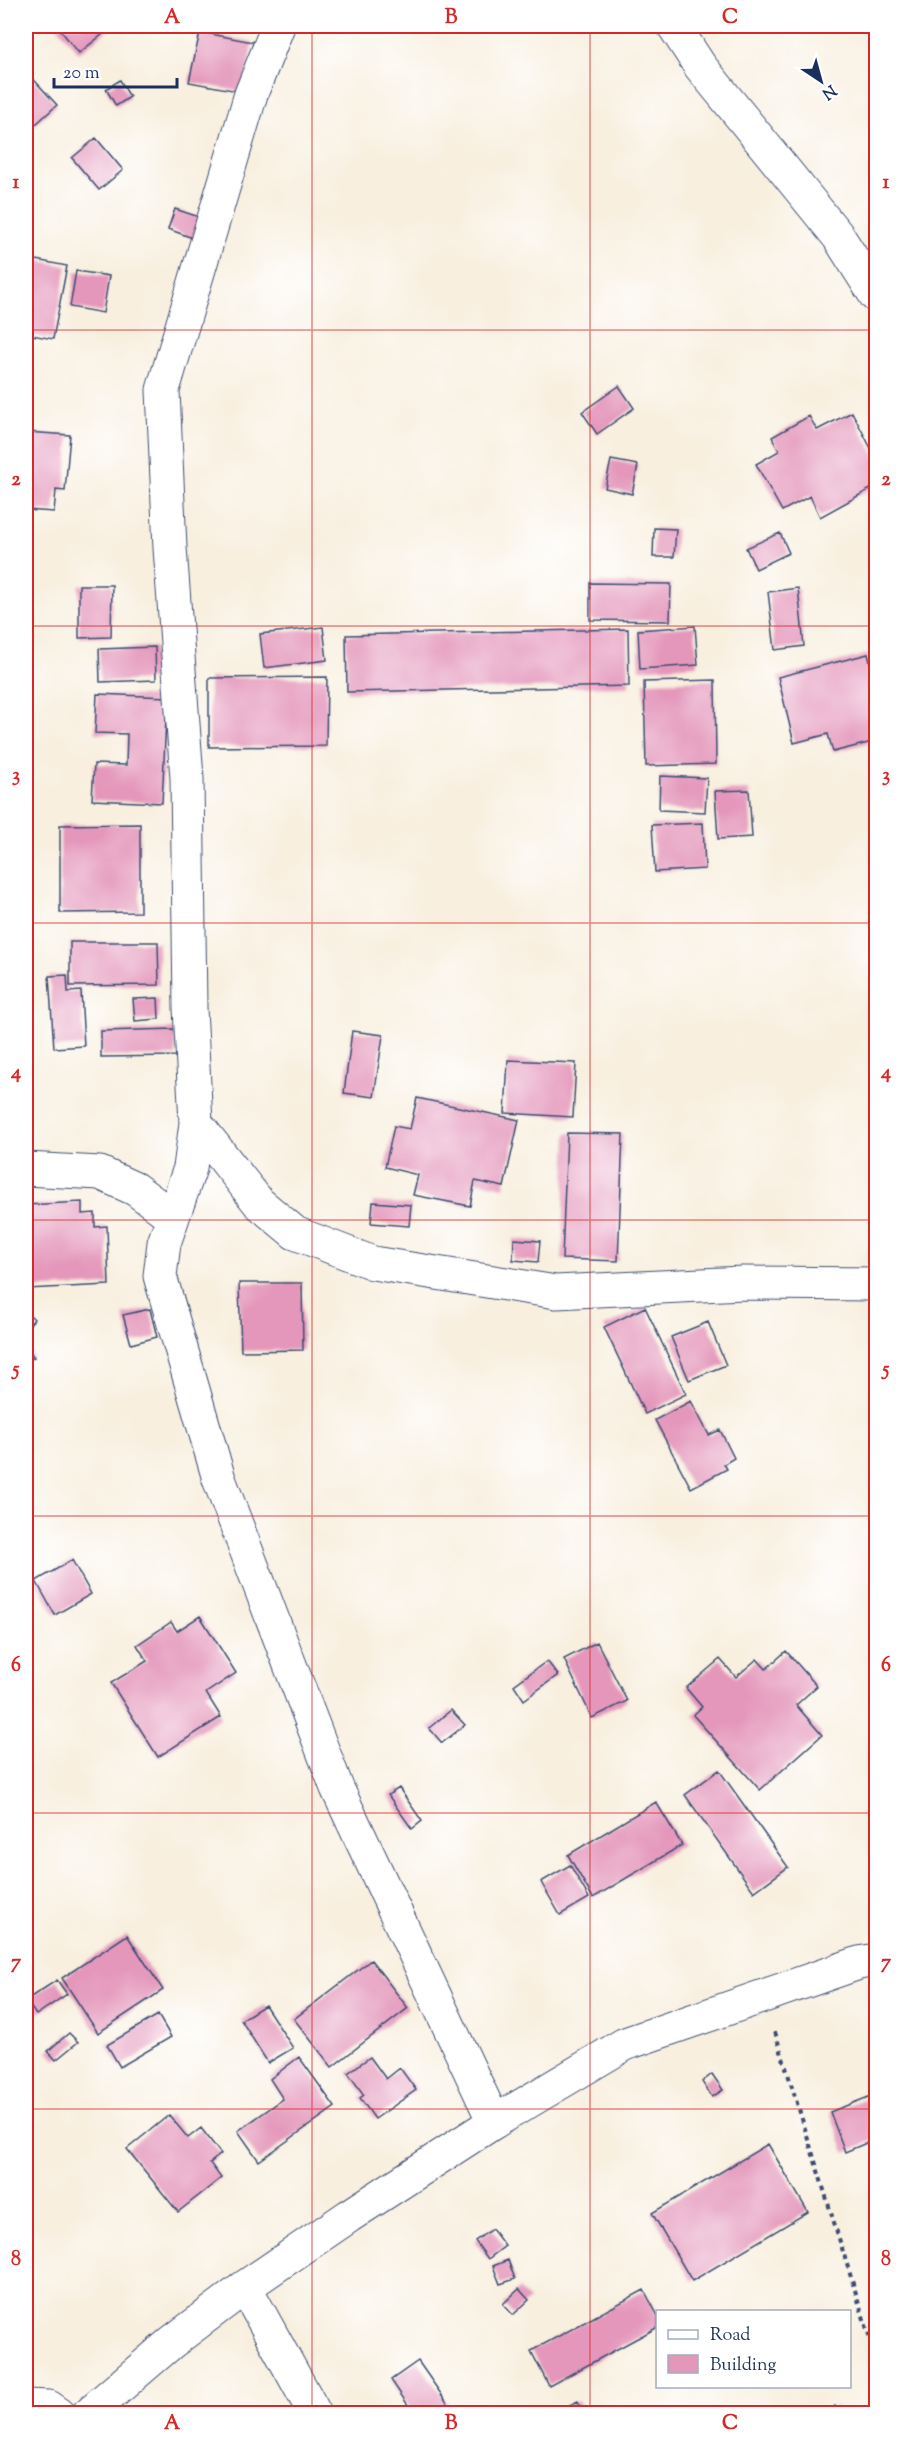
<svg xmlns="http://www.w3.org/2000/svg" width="902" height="2439" viewBox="0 0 902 2439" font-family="'Sorts Mill Goudy',serif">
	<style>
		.building { fill: #e497bb }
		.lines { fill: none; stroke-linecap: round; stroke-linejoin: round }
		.minor-casing { stroke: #3c4c71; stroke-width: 35 }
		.tertiary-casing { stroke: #3c4c71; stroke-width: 35 }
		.path { stroke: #3c4c71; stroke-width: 4; stroke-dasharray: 4.5 4.5; stroke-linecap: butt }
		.minor { stroke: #fff; stroke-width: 33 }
		.tertiary { stroke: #fff; stroke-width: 33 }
		.grid { fill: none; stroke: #d62828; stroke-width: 1.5; stroke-opacity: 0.55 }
		.neatline { fill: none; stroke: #d62828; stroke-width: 2 }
		.grid-label { font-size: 20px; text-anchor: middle; font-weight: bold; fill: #d62828 }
	</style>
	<rect width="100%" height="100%" fill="#fff"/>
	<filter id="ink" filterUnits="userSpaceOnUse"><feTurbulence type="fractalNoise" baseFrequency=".0167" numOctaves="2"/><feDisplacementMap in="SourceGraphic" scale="12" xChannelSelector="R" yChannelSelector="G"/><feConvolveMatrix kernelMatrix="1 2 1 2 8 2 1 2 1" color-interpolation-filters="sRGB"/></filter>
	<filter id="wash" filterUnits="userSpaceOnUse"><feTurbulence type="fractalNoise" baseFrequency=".008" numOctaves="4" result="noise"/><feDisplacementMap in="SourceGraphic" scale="24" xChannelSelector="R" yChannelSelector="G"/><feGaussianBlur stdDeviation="1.35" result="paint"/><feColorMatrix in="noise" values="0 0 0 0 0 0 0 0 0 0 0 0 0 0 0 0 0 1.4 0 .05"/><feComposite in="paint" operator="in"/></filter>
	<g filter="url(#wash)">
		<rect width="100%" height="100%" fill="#f8efdf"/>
		<g id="blocks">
			<path class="building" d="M57 26H113L79 53Z
				M200 32 253 42 243 92 189 82Z
				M26 71 57 105 26 133Z
				M120 80 130 97 116 106 106 89Z
				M96 138 123 170 99 190 72 158Z
				M175 209 205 219 198 240 168 229Z
				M26 258 67 266 53 339 26 334Z
				M76 271 109 276 103 313 70 307Z
				M619 386 634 408 597 434 582 412Z
				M852 412 876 458V486L820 517 810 496 782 511 756 464 779 451 772 437 809 416 817 430Z
				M26 432 70 435 65 491 56 490 54 512 26 510Z
				M611 460 638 465 632 494 605 488Z
				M654 528 676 529 674 557H653Z
				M780 533 789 553 756 569 746 548Z
				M590 583 671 584 670 621 590 620Z
				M79 585H112L111 637 79 638Z
				M798 588 804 646 775 650 768 592Z
				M695 626 698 665 640 669 638 630Z
				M323 627 327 660 264 668 260 634Z
				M628 629 629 686 347 692 346 635Z
				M155 647 156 680 100 682 99 649Z
				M868 654 876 687V741L833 752 828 734 794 743 778 677Z
				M327 677 326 746 209 747V678Z
				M715 680 716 764 646 766 644 682Z
				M97 694 167 697 162 803 92 800 94 764 126 765 127 734 95 733Z
				M660 776 707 778 705 812 659 810Z
				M749 790 752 837 718 839 715 791Z
				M703 823 705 869 655 872 652 825Z
				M140 824V912L60 913V825Z
				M70 942H158L159 985 70 986Z
				M67 975 68 992 81 991 84 1046 54 1048 49 976Z
				M158 998 159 1019 135 1021 133 999Z
				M175 1029 176 1056 101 1057V1031Z
				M352 1031 383 1035 374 1097 344 1093Z
				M508 1060 576 1063 573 1117 505 1113Z
				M417 1098 519 1120 504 1187 475 1181 470 1206 413 1195 418 1175 385 1167 394 1126 410 1129Z
				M567 1133 623 1134 618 1261 562 1259Z
				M82 1202V1214L95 1213V1227L107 1226 109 1285 26 1289V1205Z
				M373 1202 411 1205 409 1226 371 1223Z
				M514 1239 540 1241 538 1262 513 1260Z
				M239 1283H302L303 1350 241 1351Z
				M645 1307 686 1394 645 1414 604 1327Z
				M150 1309 157 1337 131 1344 123 1315Z
				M26 1311 34 1319 26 1329Z
				M708 1322 726 1365 689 1380 671 1337Z
				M26 1346 34 1357 26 1363Z
				M691 1401 709 1435 720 1430 734 1458 724 1464 727 1469 691 1488 655 1420Z
				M72 1560 91 1594 55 1615 36 1581Z
				M200 1616 236 1673 206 1693 221 1717 158 1757 111 1683 147 1661 137 1645 171 1622 177 1631Z
				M597 1642 627 1701 592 1718 564 1659Z
				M786 1651 817 1686 796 1705 822 1735 760 1790 693 1715 702 1707 686 1688 720 1659 736 1677 757 1659 766 1669Z
				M547 1661 558 1675 524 1700 514 1685Z
				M451 1710 465 1725 442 1743 429 1728Z
				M719 1770 788 1867 754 1892 685 1795Z
				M399 1788 422 1821 412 1829 388 1795Z
				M656 1802 682 1845 593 1898 568 1855Z
				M570 1865 589 1898 560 1915 541 1882Z
				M127 1935 163 1990 98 2033 62 1978Z
				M371 1960 408 2008 332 2067 294 2019Z
				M57 1980 67 1994 36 2015 26 2000Z
				M265 2005 293 2048 268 2063 241 2020Z
				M158 2015 171 2037 120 2067 107 2045Z
				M69 2033 78 2042 56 2060 48 2051Z
				M299 2057 335 2107 259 2161 238 2131 283 2099 270 2079Z
				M370 2057 386 2079 400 2068 416 2090 375 2119 360 2098 364 2095 348 2073Z
				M712 2074 723 2090 712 2097 702 2082Z
				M876 2094V2139L845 2152 830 2112Z
				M169 2115 188 2138 201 2128 221 2154 210 2163 221 2178 178 2212 127 2149Z
				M768 2144 808 2212 692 2281 652 2213Z
				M492 2229 505 2246 488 2259 475 2241Z
				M508 2260 515 2279 500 2284 493 2266Z
				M519 2289 529 2300 513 2315 503 2304Z
				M644 2290 658 2316V2327L549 2386 531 2351Z
				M418 2361 455 2414H414L391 2380Z
				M578 2401 584 2414H560L559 2410Z
				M835 2406 840 2414H824Z"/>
		</g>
	</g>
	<g filter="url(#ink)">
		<use href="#blocks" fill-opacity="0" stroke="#3c4c71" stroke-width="1.5"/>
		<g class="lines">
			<g class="minor-casing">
				<path id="minor" d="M278 26 251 94 163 390 170 548 187 778 190 1008 196 1123 190 1168 164 1243 160 1276 219 1479 337 1788 494 2122
					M674 26 700 66 838 236 876 296
					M196 1123 259 1203 295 1233 373 1263 556 1292 743 1283 876 1284
					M26 1169 100 1173 135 1189 173 1217
					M245 2287 315 2414
					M26 2406 49 2407 59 2414"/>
			</g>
			<g class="tertiary-casing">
				<path id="tertiary" d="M88 2414 172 2342 245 2287 349 2216 494 2122 625 2044 859 1963 876 1960"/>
			</g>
			<path class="path" d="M775 2032 876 2358"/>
			<use href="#minor" class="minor"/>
			<use href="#tertiary" class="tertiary"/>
		</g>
	</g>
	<path class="grid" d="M312 26V2414M590 26V2414M26 330H876M26 626H876M26 923H876M26 1220H876M26 1516H876M26 1813H876M26 2109H876"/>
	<rect width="902" height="2439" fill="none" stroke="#fff" stroke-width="66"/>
	<rect x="656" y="2310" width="195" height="78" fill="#ffffff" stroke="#a4acbf" stroke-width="1.5"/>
	<rect x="668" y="2330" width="30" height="9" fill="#ffffff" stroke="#a4acbf" stroke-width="1.5"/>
	<text x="710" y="2340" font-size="18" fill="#1b2f5e">Road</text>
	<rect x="668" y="2355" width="30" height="18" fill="#e497bb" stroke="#a4acbf" stroke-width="1.5"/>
	<text x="710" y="2370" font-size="18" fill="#1b2f5e">Building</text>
	<g transform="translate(821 81) rotate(144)" stroke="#ffffff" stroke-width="4.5" paint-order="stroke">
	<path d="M0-4.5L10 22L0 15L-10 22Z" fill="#1b2f5e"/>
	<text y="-9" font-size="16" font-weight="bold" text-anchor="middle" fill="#1b2f5e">N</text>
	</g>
	<path d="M54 78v9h123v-9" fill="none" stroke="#1b2f5e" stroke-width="3"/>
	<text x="63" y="78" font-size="18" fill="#1b2f5e" stroke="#ffffff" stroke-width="4.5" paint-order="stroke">20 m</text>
	<rect x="33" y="33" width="836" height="2373" class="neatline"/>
	<g class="grid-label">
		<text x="172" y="23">A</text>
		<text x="451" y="23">B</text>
		<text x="730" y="23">C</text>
		<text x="16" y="188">1</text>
		<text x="886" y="188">1</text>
		<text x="16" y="485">2</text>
		<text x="886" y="485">2</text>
		<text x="16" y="781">3</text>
		<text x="886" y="781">3</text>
		<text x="16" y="1078">4</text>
		<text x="886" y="1078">4</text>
		<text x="16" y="1375">5</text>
		<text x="886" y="1375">5</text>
		<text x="16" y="1671">6</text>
		<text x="886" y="1671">6</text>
		<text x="16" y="1968">7</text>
		<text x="886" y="1968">7</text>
		<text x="16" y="2265">8</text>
		<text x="886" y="2265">8</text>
		<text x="172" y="2429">A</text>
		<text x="451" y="2429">B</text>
		<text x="730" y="2429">C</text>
	</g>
</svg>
